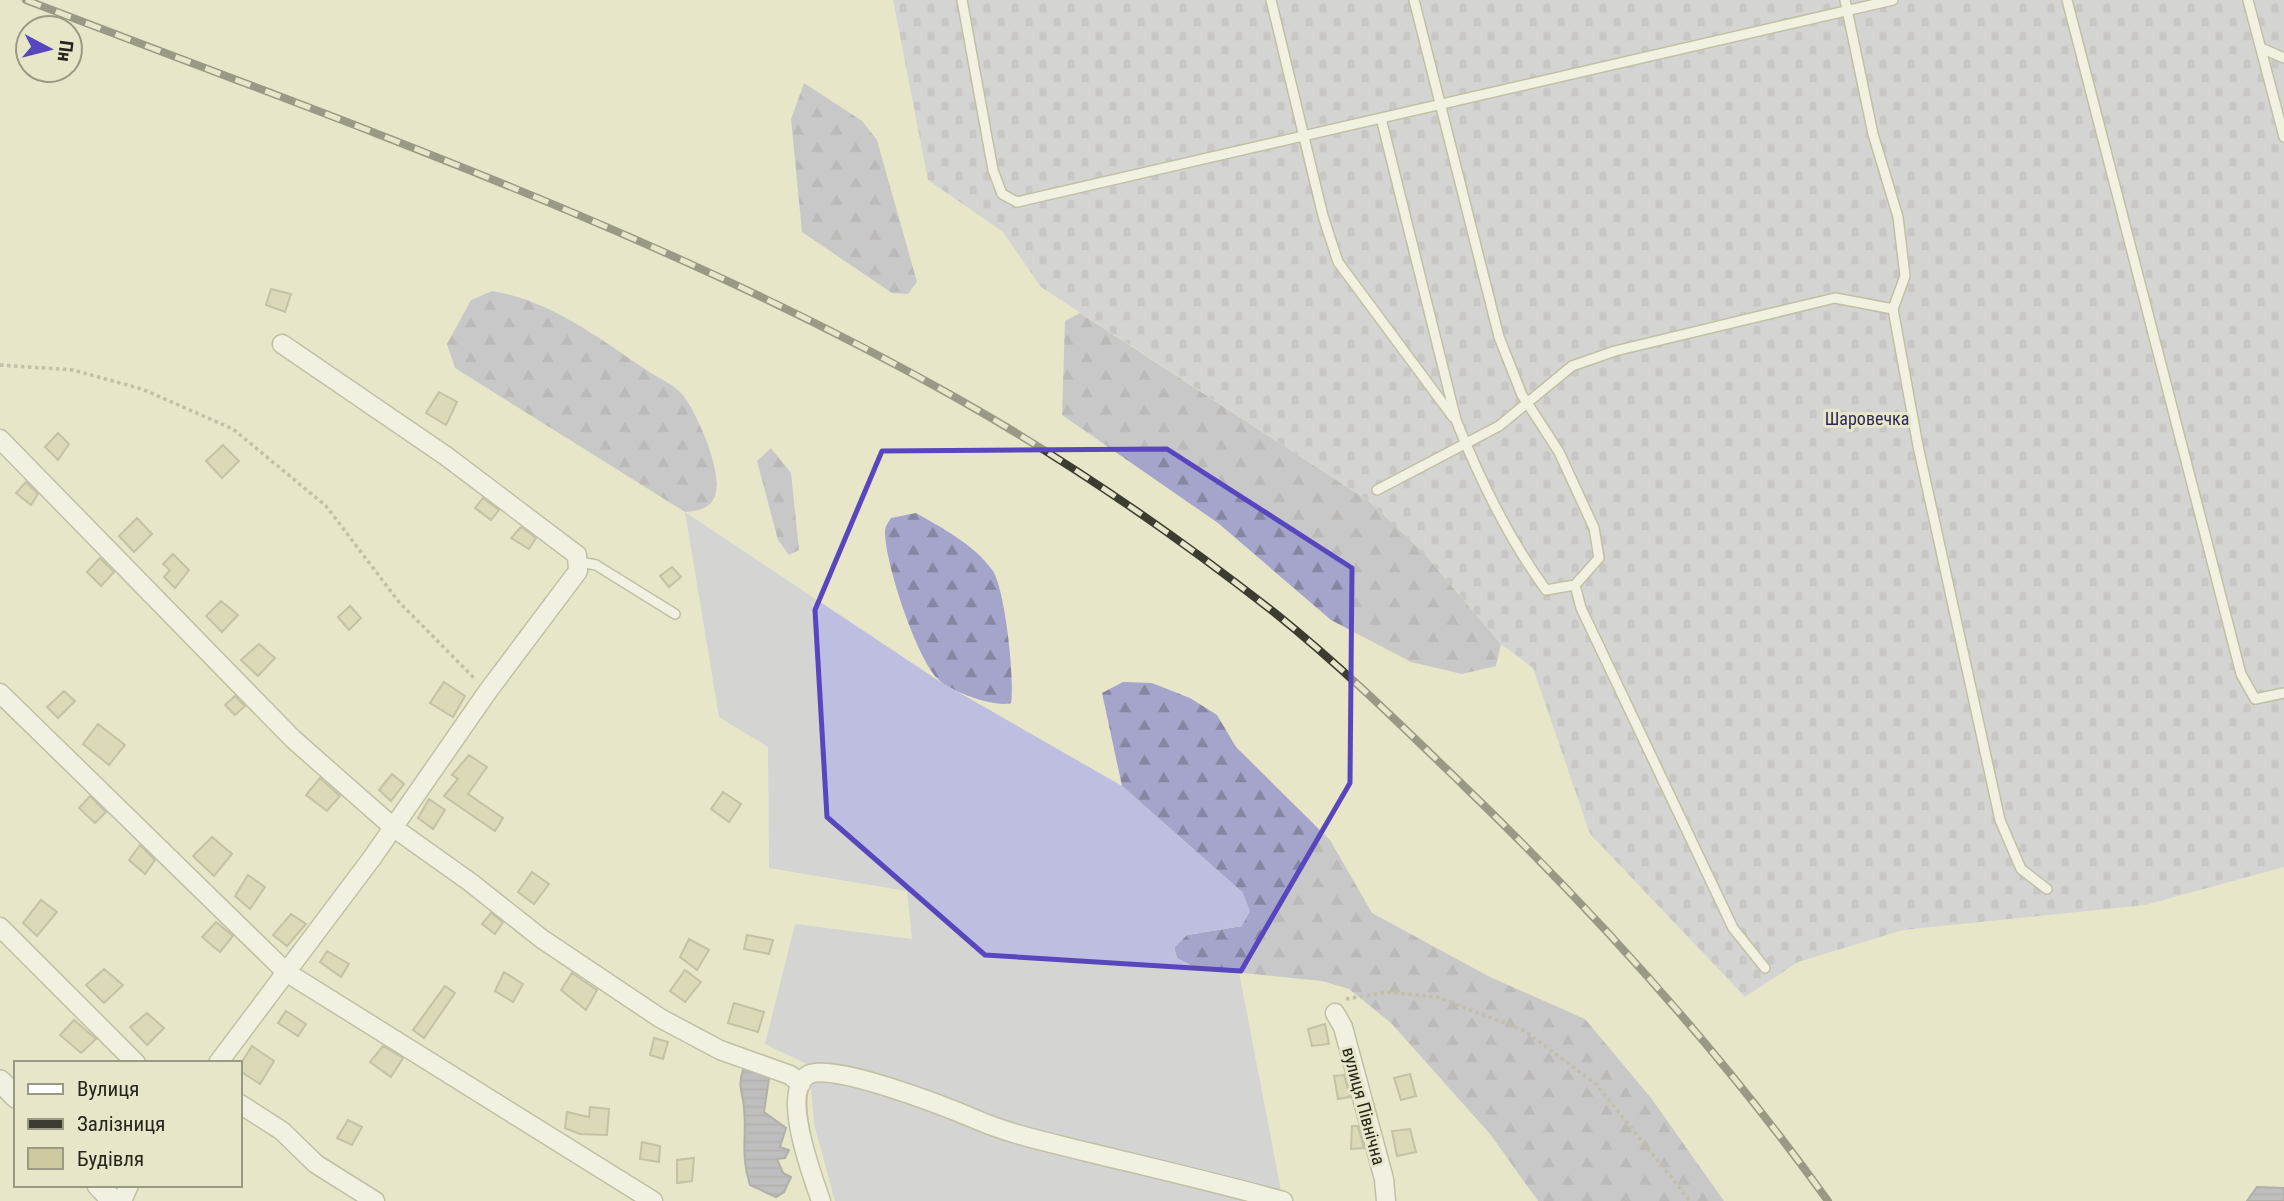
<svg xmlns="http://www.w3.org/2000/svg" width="2284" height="1201" viewBox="0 0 2284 1201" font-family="'Roboto Condensed',sans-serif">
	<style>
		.forest { fill: url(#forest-firs) }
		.cemetery { fill: url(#cemetery-stones) }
		.garden { fill: #bdbee0 }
		.water { fill: url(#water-rules); stroke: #6e6e85; stroke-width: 2 }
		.building { fill: #cdcaa2; stroke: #99977c; stroke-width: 2 }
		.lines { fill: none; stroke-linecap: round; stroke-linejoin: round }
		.service-casing { stroke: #939277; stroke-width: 12 }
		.minor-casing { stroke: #939277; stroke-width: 21 }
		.tertiary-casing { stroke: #939277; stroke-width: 24 }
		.path { stroke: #94927e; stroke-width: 3.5; stroke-dasharray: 3.5 3.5; stroke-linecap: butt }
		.service { stroke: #fff; stroke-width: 9 }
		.minor { stroke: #fff; stroke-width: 18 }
		.tertiary { stroke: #fff; stroke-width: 21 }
		.rail-casing { stroke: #3d3c30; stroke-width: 8 }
		.rail { stroke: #e8e6c9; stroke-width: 5; stroke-dasharray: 16; stroke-linecap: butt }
		.marked { fill: none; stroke: #5846be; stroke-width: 5; stroke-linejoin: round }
		.labels { text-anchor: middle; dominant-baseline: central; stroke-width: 6; stroke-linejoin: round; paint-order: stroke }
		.park-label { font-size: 18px; fill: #2d2858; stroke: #e8e6c9 }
		.street-label { font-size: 18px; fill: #26251b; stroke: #e8e6c9 }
	</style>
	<defs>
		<pattern id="forest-firs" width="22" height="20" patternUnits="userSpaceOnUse" patternTransform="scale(1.75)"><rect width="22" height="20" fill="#a5a5cb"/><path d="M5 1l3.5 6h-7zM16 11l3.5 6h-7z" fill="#8686a4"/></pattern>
		<pattern id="cemetery-stones" width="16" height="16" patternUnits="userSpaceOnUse" patternTransform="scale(1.75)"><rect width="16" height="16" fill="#bdbee0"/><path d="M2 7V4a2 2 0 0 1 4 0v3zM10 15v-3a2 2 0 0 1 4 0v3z" fill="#a2a3c0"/></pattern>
		<pattern id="water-rules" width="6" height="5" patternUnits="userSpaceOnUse" patternTransform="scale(1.75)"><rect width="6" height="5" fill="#8d8eb2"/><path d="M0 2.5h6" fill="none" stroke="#737490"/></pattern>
	</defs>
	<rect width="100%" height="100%" fill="#e8e6c9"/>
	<path class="forest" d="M804 83 862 121 877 140 917 282 908 294 892 293 802 232 791 119Z
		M492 291C550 300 600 339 648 371 658 378 675 385 683 395 697 413 727 479 713 500 707 510 695 511 685 512L455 368 447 344 471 300Z
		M1080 313 1370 502 1422 551 1501 644 1496 666 1462 674 1411 662 1331 620 1218 523 1062 415 1065 321Z
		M771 448 791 473 799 550 789 555 778 540 757 461Z
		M916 513C941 527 976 546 993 571 1005 590 1015 679 1011 703 995 708 948 691 937 678 916 656 885 563 885 532 885 526 888 523 891 518Z
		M1123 682 1152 683 1190 698 1217 715 1236 747 1330 840 1372 913 1490 977 1585 1019 1651 1098 1724 1201H1538L1490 1134 1391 1023 1349 989 1322 981 1195 968 1177 958 1174 947 1187 935 1242 926 1243 893 1122 786 1102 693Z"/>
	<path class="cemetery" d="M893 0H2284V867L2145 905 1903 930 1798 962 1745 997 1590 834 1533 668 1501 644 1422 551 1370 502 1041 287 1003 232 928 180Z"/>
	<path class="garden" d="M685 512 939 681 1122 786 1243 893 1250 911 1242 926 1187 935 1174 948 1177 958 1194 968 1239 972 1283 1201H835L814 1124 809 1065 765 1044 795 924 912 939 907 891 769 868 768 747 719 717Z"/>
	<path class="water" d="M749 1067 764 1072 769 1078 764 1112 786 1128 780 1147 789 1150 785 1158 777 1159 783 1173 791 1177 784 1192 776 1197 750 1185C740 1154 747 1138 744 1108 743 1091 737 1088 743 1070Z
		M2257 1187 2284 1188V1201H2247Z"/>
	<path class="building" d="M271 289 291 294 285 312 266 305Z
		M439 392 457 402 446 425 426 413Z
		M58 433 69 444 58 460 45 447Z
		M223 445 239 461 222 478 206 461Z
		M26 482 38 494 31 505 16 493Z
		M483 498 499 510 491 520 475 508Z
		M137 518 152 534 134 552 119 536Z
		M521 527 536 538 529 549 511 538Z
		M173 554 189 570 175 588 164 577 170 570 163 564Z
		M100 558 114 572 101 586 87 572Z
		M672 567 681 577 669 587 660 576Z
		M221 601 238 615 222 632 206 616Z
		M350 606 361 618 349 630 338 617Z
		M259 644 275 658 258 676 241 660Z
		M444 682 465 696 453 717 430 703Z
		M64 691 75 701 58 718 47 707Z
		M235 696 245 706 235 715 225 705Z
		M98 724 125 745 109 765 83 744Z
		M469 755 487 767 468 794 503 818 495 831 444 796 458 779 452 775Z
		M392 774 404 784 391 801 379 790Z
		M320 778 340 796 327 811 306 795Z
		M723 792 741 804 729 822 711 809Z
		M90 796 106 812 95 823 79 808Z
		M429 799 445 810 433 829 418 818Z
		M212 837 232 854 214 876 193 856Z
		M140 845 155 860 145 874 129 860Z
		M532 872 549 884 534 904 518 892Z
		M248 875 265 887 250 909 235 896Z
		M41 900 57 912 37 936 23 923Z
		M491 913 503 922 495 934 482 924Z
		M291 914 306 924 287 946 273 935Z
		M216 922 233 936 220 952 202 937Z
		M747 935 773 940 769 954 744 949Z
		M689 939 709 950 697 970 680 957Z
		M327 951 349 964 341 977 320 962Z
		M104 969 123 985 104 1003 86 985Z
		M685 970 701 982 685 1002 670 991Z
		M504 972 523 984 513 1002 495 991Z
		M572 973 597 990 586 1010 561 990Z
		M445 986 455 993 424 1038 413 1030Z
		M734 1003 764 1012 758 1032 728 1023Z
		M286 1011 306 1024 298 1036 278 1023Z
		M147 1013 164 1028 147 1045 130 1027Z
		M74 1020 96 1039 81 1053 60 1035Z
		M1325 1024 1329 1044 1312 1046 1308 1029Z
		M654 1038 668 1042 663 1059 650 1055Z
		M252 1046 274 1061 260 1084 240 1071V1065Z
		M383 1046 403 1058 391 1077 370 1062Z
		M1410 1074 1416 1096 1401 1100 1394 1078Z
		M1344 1075 1350 1097 1338 1099 1334 1076Z
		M590 1107 609 1109 607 1135 580 1134 565 1128 567 1112 589 1117Z
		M348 1120 362 1127 352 1145 337 1138Z
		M1352 1126H1358L1364 1148 1351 1149Z
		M1410 1129 1416 1152 1397 1156 1392 1131Z
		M642 1142 660 1146 659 1162 640 1159Z
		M694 1158 692 1181 677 1183V1160Z"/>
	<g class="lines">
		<g class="service-casing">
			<path id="service" d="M962 0 993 170 1002 194 1017 202 1893 0
				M1271 0 1323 216 1338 262 1453 417
				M1414 0 1499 337 1522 395 1559 452 1594 528 1599 558 1575 585 1581 608 1733 928 1765 968
				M1845 0 1873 134 1898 217 1905 276 1893 309 1918 446 2000 820 2021 869 2047 889
				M2067 0 2241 674 2255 699 2284 693
				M2248 0 2284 137
				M2261 48 2284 58
				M1381 118 1456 420C1480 480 1508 538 1546 590L1575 585
				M1377 490 1499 426 1572 366 1615 351 1835 298 1893 309
				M580 562 596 565 675 614"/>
		</g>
		<g class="minor-casing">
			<path id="minor" d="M0 439 293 739 394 828 470 882 542 939 660 1018 720 1050 790 1075 801 1084
				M0 693 286 972 653 1201
				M0 927 136 1063
				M1335 1013 1343 1027 1384 1179 1386 1201
				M218 1063 372 858 488 691 578 571 577 555 446 456 282 344
				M240 1104 282 1131 316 1164 375 1201
				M122 1201 129 1185
				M821 1201C813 1178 780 1091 808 1075 830 1061 949 1108 975 1119 1011 1135 1049 1142 1087 1152 1153 1168 1218 1183 1283 1201"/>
		</g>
		<g class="tertiary-casing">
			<path id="tertiary" d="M0 1081 16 1097
				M98 1185 113 1201"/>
		</g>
		<path class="path" d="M0 365 73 370 142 389 233 429 326 506 399 602 476 680
			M1346 999 1387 992 1437 997 1525 1031 1597 1085 1690 1201"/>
		<use href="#service" class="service"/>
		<use href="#minor" class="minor"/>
		<use href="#tertiary" class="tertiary"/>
		<g class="rail-casing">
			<path id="rail" d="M26 0C338 120 660 231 953 396 1065 459 1173 533 1275 613 1341 666 1402 726 1463 785 1596 913 1720 1051 1828 1201"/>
		</g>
		<use href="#rail" class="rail"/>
	</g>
	<path d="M0 0H2284V1201H0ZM1167 449 1352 568 1350 783 1241 971 985 955 827 817 815 610 882 451Z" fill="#e8e6c9" fill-opacity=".55" fill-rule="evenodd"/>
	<path class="marked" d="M1167 449 1352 568 1350 783 1241 971 985 955 827 817 815 610 882 451Z"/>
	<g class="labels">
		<g class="park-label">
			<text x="1867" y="418">Шаровечка</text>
		</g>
		<g class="street-label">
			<text transform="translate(1364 1106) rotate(75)">вулиця Північна</text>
		</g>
	</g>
	<rect x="14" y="1061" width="228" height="126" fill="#e8e6c9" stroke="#9a9983" stroke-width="2"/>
	<rect x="28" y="1084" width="35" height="10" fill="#ffffff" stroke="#9a9983" stroke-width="2"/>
	<text x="77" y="1096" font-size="21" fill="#26251b">Вулиця</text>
	<rect x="28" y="1119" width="35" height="10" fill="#3d3c30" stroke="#9a9983" stroke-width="2"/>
	<text x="77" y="1131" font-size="21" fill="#26251b">Залізниця</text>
	<rect x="28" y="1148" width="35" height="21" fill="#cdcaa2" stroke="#9a9983" stroke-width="2"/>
	<text x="77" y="1166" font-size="21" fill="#26251b">Будівля</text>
	<g transform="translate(49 49) rotate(97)"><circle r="33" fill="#e8e6c9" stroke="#9a9983" stroke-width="2"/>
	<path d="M0-5L12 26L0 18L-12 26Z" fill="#5846be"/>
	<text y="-10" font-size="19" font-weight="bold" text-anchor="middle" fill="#26251b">Пн</text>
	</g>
</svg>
